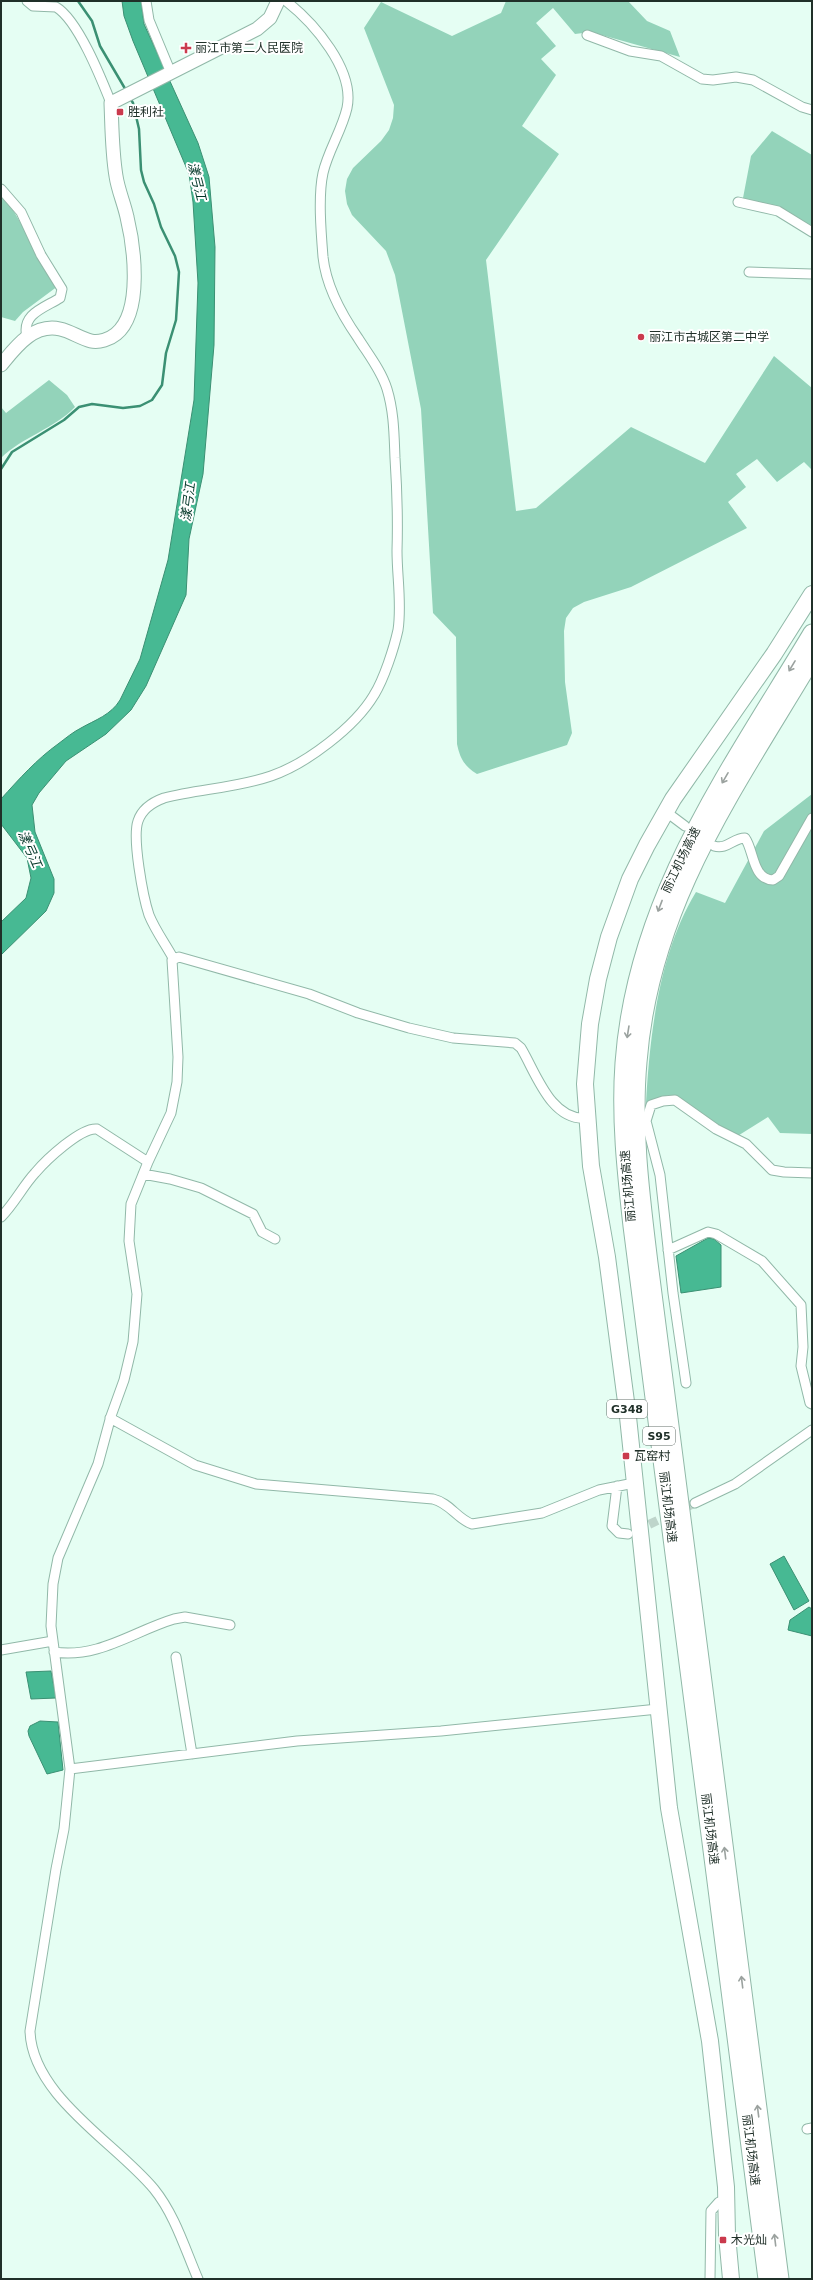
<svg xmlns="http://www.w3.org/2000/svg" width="813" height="2280" viewBox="0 0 813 2280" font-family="'DejaVu Sans','Noto Sans SC',sans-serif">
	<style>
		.green { fill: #93d3ba }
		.water { fill: #47b993; stroke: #3b9073 }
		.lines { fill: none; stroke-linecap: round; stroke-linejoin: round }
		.stream { stroke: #3b9073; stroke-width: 2.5 }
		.minor-tunnel { stroke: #bed5cb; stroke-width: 9; stroke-dasharray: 9 4.5; stroke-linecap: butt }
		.minor-casing { stroke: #91b8a8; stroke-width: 11 }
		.secondary-casing { stroke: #91b8a8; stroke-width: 15 }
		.trunk-casing { stroke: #91b8a8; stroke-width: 18 }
		.motorway-casing { stroke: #91b8a8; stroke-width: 19 }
		.minor { stroke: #fff; stroke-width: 9 }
		.secondary { stroke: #fff; stroke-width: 13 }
		.trunk { stroke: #fff; stroke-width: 16 }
		.motorway { stroke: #fff; stroke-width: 17 }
		.oneway { stroke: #9ba29f }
		.poi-dot { fill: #ca3a4d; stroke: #fff; stroke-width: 1.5 }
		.labels { text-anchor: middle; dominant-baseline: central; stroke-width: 4; stroke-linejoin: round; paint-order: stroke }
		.shield { fill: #fff; stroke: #636e69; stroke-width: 1 }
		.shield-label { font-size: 11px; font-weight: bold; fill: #203029 }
		.poi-label { font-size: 12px; fill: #203029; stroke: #fff; text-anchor: start }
		.street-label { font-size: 12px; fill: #203029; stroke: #fff }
		.water-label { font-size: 13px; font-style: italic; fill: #023627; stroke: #fff }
	</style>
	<rect width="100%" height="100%" fill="#e5fef3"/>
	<path class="green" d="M506 1H628L647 21 670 31 680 57 591 32 575 34 553 8 536 23 556 46 541 59 556 75 522 126 559 154 486 260 516 511 536 508 631 427 705 463 774 356 812 388V470L804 462 777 482 757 459 736 474 746 487 728 502 747 528 631 587 584 602 573 608 566 618 564 631 565 682 572 733 567 745 477 774C464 766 460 758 457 744L456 637 433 613 421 409 395 275 386 251 352 215 347 204 345 191 347 179 353 168 381 141 389 130 393 118 394 105 364 28 381 2 452 36 501 13Z
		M772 131 812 155V227L781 209 743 198 751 156Z
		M1 194 10 205 58 286 23 312 15 321 1 317Z
		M49 380 67 395 75 407C54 429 22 437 1 458V407L6 413Z
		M812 794V1134L780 1133 768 1117 736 1137 679 1099 669 1095 646 1103C650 1033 659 953 696 892L725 903 764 831Z"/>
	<path class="water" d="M122 1H141L144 24 198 143 209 177 215 247 214 345 203 474 189 539 186 595 146 686 131 710 106 734 66 761 39 793 32 805 35 832 54 879V893L46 911 1 955V922L26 898 31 878 27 858 1 824V799C19 779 37 759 58 744 66 738 73 732 81 728 95 720 111 715 120 700L140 659 168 560 194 400 198 283 193 202 189 174 133 41 124 16Z
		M708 1238 714 1239 721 1245V1287L681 1293 676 1256Z
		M784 1556 809 1601 794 1610 770 1564Z
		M809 1607 812 1609V1636L788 1630 790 1620Z
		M51 1671 56 1698 31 1699 26 1672Z
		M40 1721 58 1722 63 1770 47 1774 29 1736 28 1731 30 1726Z"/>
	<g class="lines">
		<path class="stream" d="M78 1 92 21 100 46 127 92
			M1 469 12 452 64 420 79 407 92 404 123 408 140 406 152 400 162 385 166 353 176 320 179 272 175 256 161 227 154 204 144 182 141 170 139 129 133 103 130 98"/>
		<path class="minor-tunnel" d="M637 1530 695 1503"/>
		<g class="minor-casing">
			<path id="minor" d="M27 1 33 6 56 7C78 20 101 78 111 103
				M146 1 149 20 171 73
				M587 35 630 51 661 56 702 79 713 80 736 77 753 80 802 107 812 110
				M1 189 21 212 41 255 62 289 60 298C44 308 21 314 27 337
				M738 202 778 211 812 232
				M749 272 812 274
				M665 811 685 826
				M714 846C727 850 733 838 745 838 754 850 752 879 773 880L779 876 812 818
				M173 958C166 945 155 930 149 915 143 897 132 838 138 821 142 809 153 802 164 798 199 789 236 788 271 776 306 764 355 727 374 695 384 679 394 648 398 630 402 604 397 577 397 551 398 520 397 489 395 458 394 434 394 412 387 389 381 370 368 354 358 338 342 315 326 285 323 257 321 232 318 196 323 173 328 151 342 130 347 108 355 70 314 23 286 1
				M143 1174 170 1179 201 1188 253 1214 262 1232 275 1239
				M1 1217C14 1204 23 1186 35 1173 46 1160 81 1127 97 1129L148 1162
				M668 1250 708 1232 716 1234 762 1261 801 1305 803 1347 801 1366 810 1403 812 1404
				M686 1383 673 1293 660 1175 646 1121 651 1105 663 1101 675 1100 716 1129 746 1144 772 1170 784 1172 812 1173
				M110 1418 195 1465 256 1484 433 1499C450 1503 457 1519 472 1524L542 1513 599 1490 634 1483
				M617 1486 612 1526 619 1533 628 1534
				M695 1503 735 1484 812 1430
				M1 1650 53 1641
				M54 1652C98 1659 134 1631 174 1619L185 1617 230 1625
				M176 1657 192 1754
				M70 1769 297 1741 441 1731 658 1709
				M807 2129 812 2128
				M198 2279C185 2249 175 2215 154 2189 116 2143 32 2096 30 2031L56 1869 64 1829 70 1769 51 1626 53 1584 58 1558 98 1464 111 1416 124 1380 133 1342 137 1294 129 1241 131 1204 148 1162 171 1113 177 1082 178 1057 172 960 179 957 309 994 358 1013 409 1028 453 1038 515 1043 521 1048C536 1073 551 1121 586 1118
				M710 2279 711 2211 719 2202 726 2200"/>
		</g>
		<g class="secondary-casing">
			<path id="secondary" d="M1 365C15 348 33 323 60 329 70 331 80 338 91 341 99 343 110 339 116 334 143 312 134 246 127 217 124 203 118 190 116 176 112 152 112 127 111 103L257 29 270 18 278 1"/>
		</g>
		<g class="trunk-casing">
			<path id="trunk" d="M731 2279 727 2235 726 2187 710 2041 669 1808 628 1417 607 1257 591 1166 585 1084 590 1024 598 979 609 937 630 879 647 845 673 799 774 654 812 594"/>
		</g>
		<g class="motorway-casing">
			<path id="motorway" d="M767 2279 632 1226C626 1172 620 1118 624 1063 636 897 730 770 812 633
				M780 2279 649 1263C641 1197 632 1129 638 1062 650 905 734 790 812 659"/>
		</g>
		<use href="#minor" class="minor"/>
		<use href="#secondary" class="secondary"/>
		<use href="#trunk" class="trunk"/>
		<use href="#motorway" class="motorway"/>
	</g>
	<defs><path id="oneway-shaft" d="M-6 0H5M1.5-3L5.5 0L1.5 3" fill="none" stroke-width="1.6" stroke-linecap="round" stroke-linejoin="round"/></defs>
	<g class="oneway">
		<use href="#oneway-shaft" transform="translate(792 666) rotate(121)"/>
		<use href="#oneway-shaft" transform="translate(725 778) rotate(120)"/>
		<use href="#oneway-shaft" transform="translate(660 906) rotate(111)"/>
		<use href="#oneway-shaft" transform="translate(628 1032) rotate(99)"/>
		<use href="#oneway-shaft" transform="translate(725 1853) rotate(-97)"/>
		<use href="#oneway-shaft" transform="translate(742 1982) rotate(-97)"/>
		<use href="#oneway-shaft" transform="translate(758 2111) rotate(-97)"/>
		<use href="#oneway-shaft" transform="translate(775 2240) rotate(-97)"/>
	</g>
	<g class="poi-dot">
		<path d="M184 42h4v4h4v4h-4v4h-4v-4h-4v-4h4z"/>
		<rect x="116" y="108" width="8" height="8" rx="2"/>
		<circle cx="641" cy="337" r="4"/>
		<rect x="622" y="1452" width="8" height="8" rx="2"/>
		<rect x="719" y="2236" width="8" height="8" rx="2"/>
	</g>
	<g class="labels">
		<g class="shield">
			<rect x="607" y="1400" width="40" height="18" rx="3"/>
			<rect x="643" y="1427" width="32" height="18" rx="3"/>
		</g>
		<g class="shield-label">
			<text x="627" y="1409">G348</text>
			<text x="659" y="1436">S95</text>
		</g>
		<g class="poi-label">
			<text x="195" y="48">丽江市第二人民医院</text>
			<text x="128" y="112">胜利社</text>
			<text x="649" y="337">丽江市古城区第二中学</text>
			<text x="634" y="1456">瓦窑村</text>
			<text x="731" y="2240">木光灿</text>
		</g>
		<g class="street-label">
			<text transform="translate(681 860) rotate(-64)">丽江机场高速</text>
			<text transform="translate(628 1186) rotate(-95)">丽江机场高速</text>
			<text transform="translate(668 1507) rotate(83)">丽江机场高速</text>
			<text transform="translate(710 1829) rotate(83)">丽江机场高速</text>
			<text transform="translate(751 2150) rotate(83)">丽江机场高速</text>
		</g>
		<g class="water-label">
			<text transform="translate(197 181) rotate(76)">漾弓江</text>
			<text transform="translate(188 502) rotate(-83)">漾弓江</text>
			<text transform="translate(30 849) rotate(66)">漾弓江</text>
		</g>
	</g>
	<rect width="813" height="2280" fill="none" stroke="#203029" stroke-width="4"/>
</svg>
